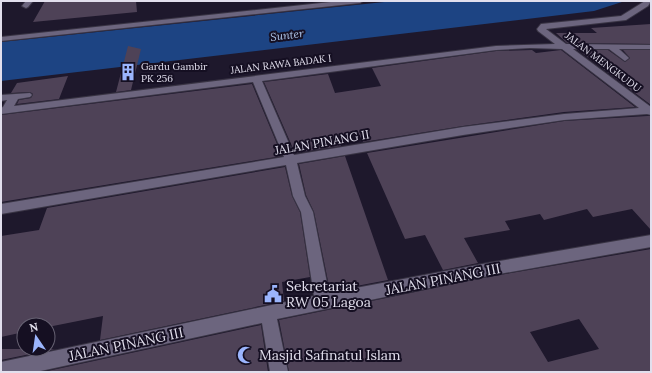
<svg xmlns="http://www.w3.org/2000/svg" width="652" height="373" viewBox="0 0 652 373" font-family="Lora,serif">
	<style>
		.water { fill: #1d4483 }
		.building { fill: #4e4257; fill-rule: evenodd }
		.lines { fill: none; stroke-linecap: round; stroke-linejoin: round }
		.minor-casing { stroke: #393444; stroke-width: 2 }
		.minor { fill: #6c657e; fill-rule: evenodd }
		.labels { text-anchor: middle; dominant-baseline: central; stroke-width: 4; stroke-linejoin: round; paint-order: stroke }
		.far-street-label { font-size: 10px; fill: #e2dfed; stroke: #150f22 }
		.far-poi-label { font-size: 10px; fill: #e2dfed; stroke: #150f22; text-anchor: start }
		.far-water-label { font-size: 11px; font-style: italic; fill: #b1c9ed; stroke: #150f22 }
		.street-label { font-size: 12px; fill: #e2dfed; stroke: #150f22 }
		.near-street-label { font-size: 14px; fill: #e2dfed; stroke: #150f22 }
		.near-poi-label { font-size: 14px; fill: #e2dfed; stroke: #150f22; text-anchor: start }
	</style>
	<rect width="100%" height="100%" fill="#1e182c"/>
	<path class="water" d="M394 1H625L594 11 1 81V42Z"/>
	<path class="building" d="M45 1H136L137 12 33 22Z
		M651 24V44L567 43 556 33H597L591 28Z
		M128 46 141 49 131 90 116 92Z
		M532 50 536 53 561 50 635 107 564 112 463 126 363 142 357 130 338 138 341 146 295 153 264 82 328 74 335 93 381 86 372 68 496 51Z
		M578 50H608L625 62 630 58 623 50H651V105Z
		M68 76 59 99 17 104 19 100 31 98 33 94 30 92 11 93 17 83Z
		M252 84 282 156 1 202V115Z
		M647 116H651V230L632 209 593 217 587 209 544 220 540 214 505 221 510 230 464 238 478 263 443 270 425 235 405 239 367 153 564 121Z
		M345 156 388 280 330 291 314 212 306 195 299 164Z
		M285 167 292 196 300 212 310 277 282 282 284 301 100 340 103 316 48 327V325H24V332L1 337V236L39 230 47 208Z
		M651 249V372H289L279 320 488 277ZM579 319 599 349 548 362 530 332Z
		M261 325 268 372H43Z
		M1 349H55L1 360Z"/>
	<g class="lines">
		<g class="minor-casing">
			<path id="minor" d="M26 1H33L28 7 26 8 22 6Z
				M340 1H363L360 3 1 41V37Z
				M645 1H651L648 6 626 20 546 29 566 44 651 45V49H619L629 58 625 61 609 49H573L651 107V115L647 114 564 120 463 135 297 163 305 196 313 212 329 293 488 263 651 235V247L488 276 277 319 288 372H270L262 323 36 372H1V362L314 296 301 212 293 196 286 165 1 214V204L284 157 253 82 1 114V108L3 107 7 100 1 101V95L30 93 32 95 30 97 18 99 14 106 496 46 555 44 538 31 537 29 541 24 621 16ZM530 48 562 49 639 108 564 114 463 127 294 155 262 81 496 50Z"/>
		</g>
		<use href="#minor" class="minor"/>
	</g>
	<defs>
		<g id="building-bare" transform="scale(1.38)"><path d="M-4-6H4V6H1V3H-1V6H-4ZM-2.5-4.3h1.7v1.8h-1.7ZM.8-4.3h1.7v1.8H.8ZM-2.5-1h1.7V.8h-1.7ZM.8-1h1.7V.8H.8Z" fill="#9bb5fd" stroke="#150f22" stroke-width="2.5" paint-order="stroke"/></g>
		<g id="civic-bare" transform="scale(1.38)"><path d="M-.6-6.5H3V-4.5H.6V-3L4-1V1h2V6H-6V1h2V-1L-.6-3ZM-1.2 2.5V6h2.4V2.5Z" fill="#9bb5fd" stroke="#150f22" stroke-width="2.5" paint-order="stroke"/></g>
		<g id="mosque-bare" transform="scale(1.38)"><path d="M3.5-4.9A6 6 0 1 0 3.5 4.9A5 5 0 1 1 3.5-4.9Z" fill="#9bb5fd" stroke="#150f22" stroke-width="2.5" paint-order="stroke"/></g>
	</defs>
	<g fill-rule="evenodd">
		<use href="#building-bare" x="128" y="72"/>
		<use href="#civic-bare" x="273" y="294"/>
		<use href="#mosque-bare" x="246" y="355"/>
	</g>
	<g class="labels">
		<g class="far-street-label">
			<text transform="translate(603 62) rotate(37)">JALAN MENGKUDU</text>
			<text transform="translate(281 64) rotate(-7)">JALAN RAWA BADAK I</text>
		</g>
		<g class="far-poi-label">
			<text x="141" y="66">Gardu Gambir<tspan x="141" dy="12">PK 256</tspan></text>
		</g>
		<g class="far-water-label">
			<text transform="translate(287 35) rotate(-7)">Sunter</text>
		</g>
		<g class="street-label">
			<text transform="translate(322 142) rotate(-10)">JALAN PINANG II</text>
		</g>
		<g class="near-street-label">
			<text transform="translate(443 279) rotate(-11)">JALAN PINANG III</text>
			<text transform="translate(126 344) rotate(-12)">JALAN PINANG III</text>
		</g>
		<g class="near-poi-label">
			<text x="286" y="286">Sekretariat<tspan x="286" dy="16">RW 05 Lagoa</tspan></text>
			<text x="259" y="355">Masjid Safinatul Islam</text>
		</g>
	</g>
	<rect width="652" height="373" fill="none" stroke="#e2dfed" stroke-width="4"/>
	<g transform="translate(36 337) rotate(347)"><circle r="19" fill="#150f22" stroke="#676273"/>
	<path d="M0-3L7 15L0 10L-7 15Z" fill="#9bb5fd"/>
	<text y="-6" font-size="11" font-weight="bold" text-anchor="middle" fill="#e2dfed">N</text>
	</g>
</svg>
